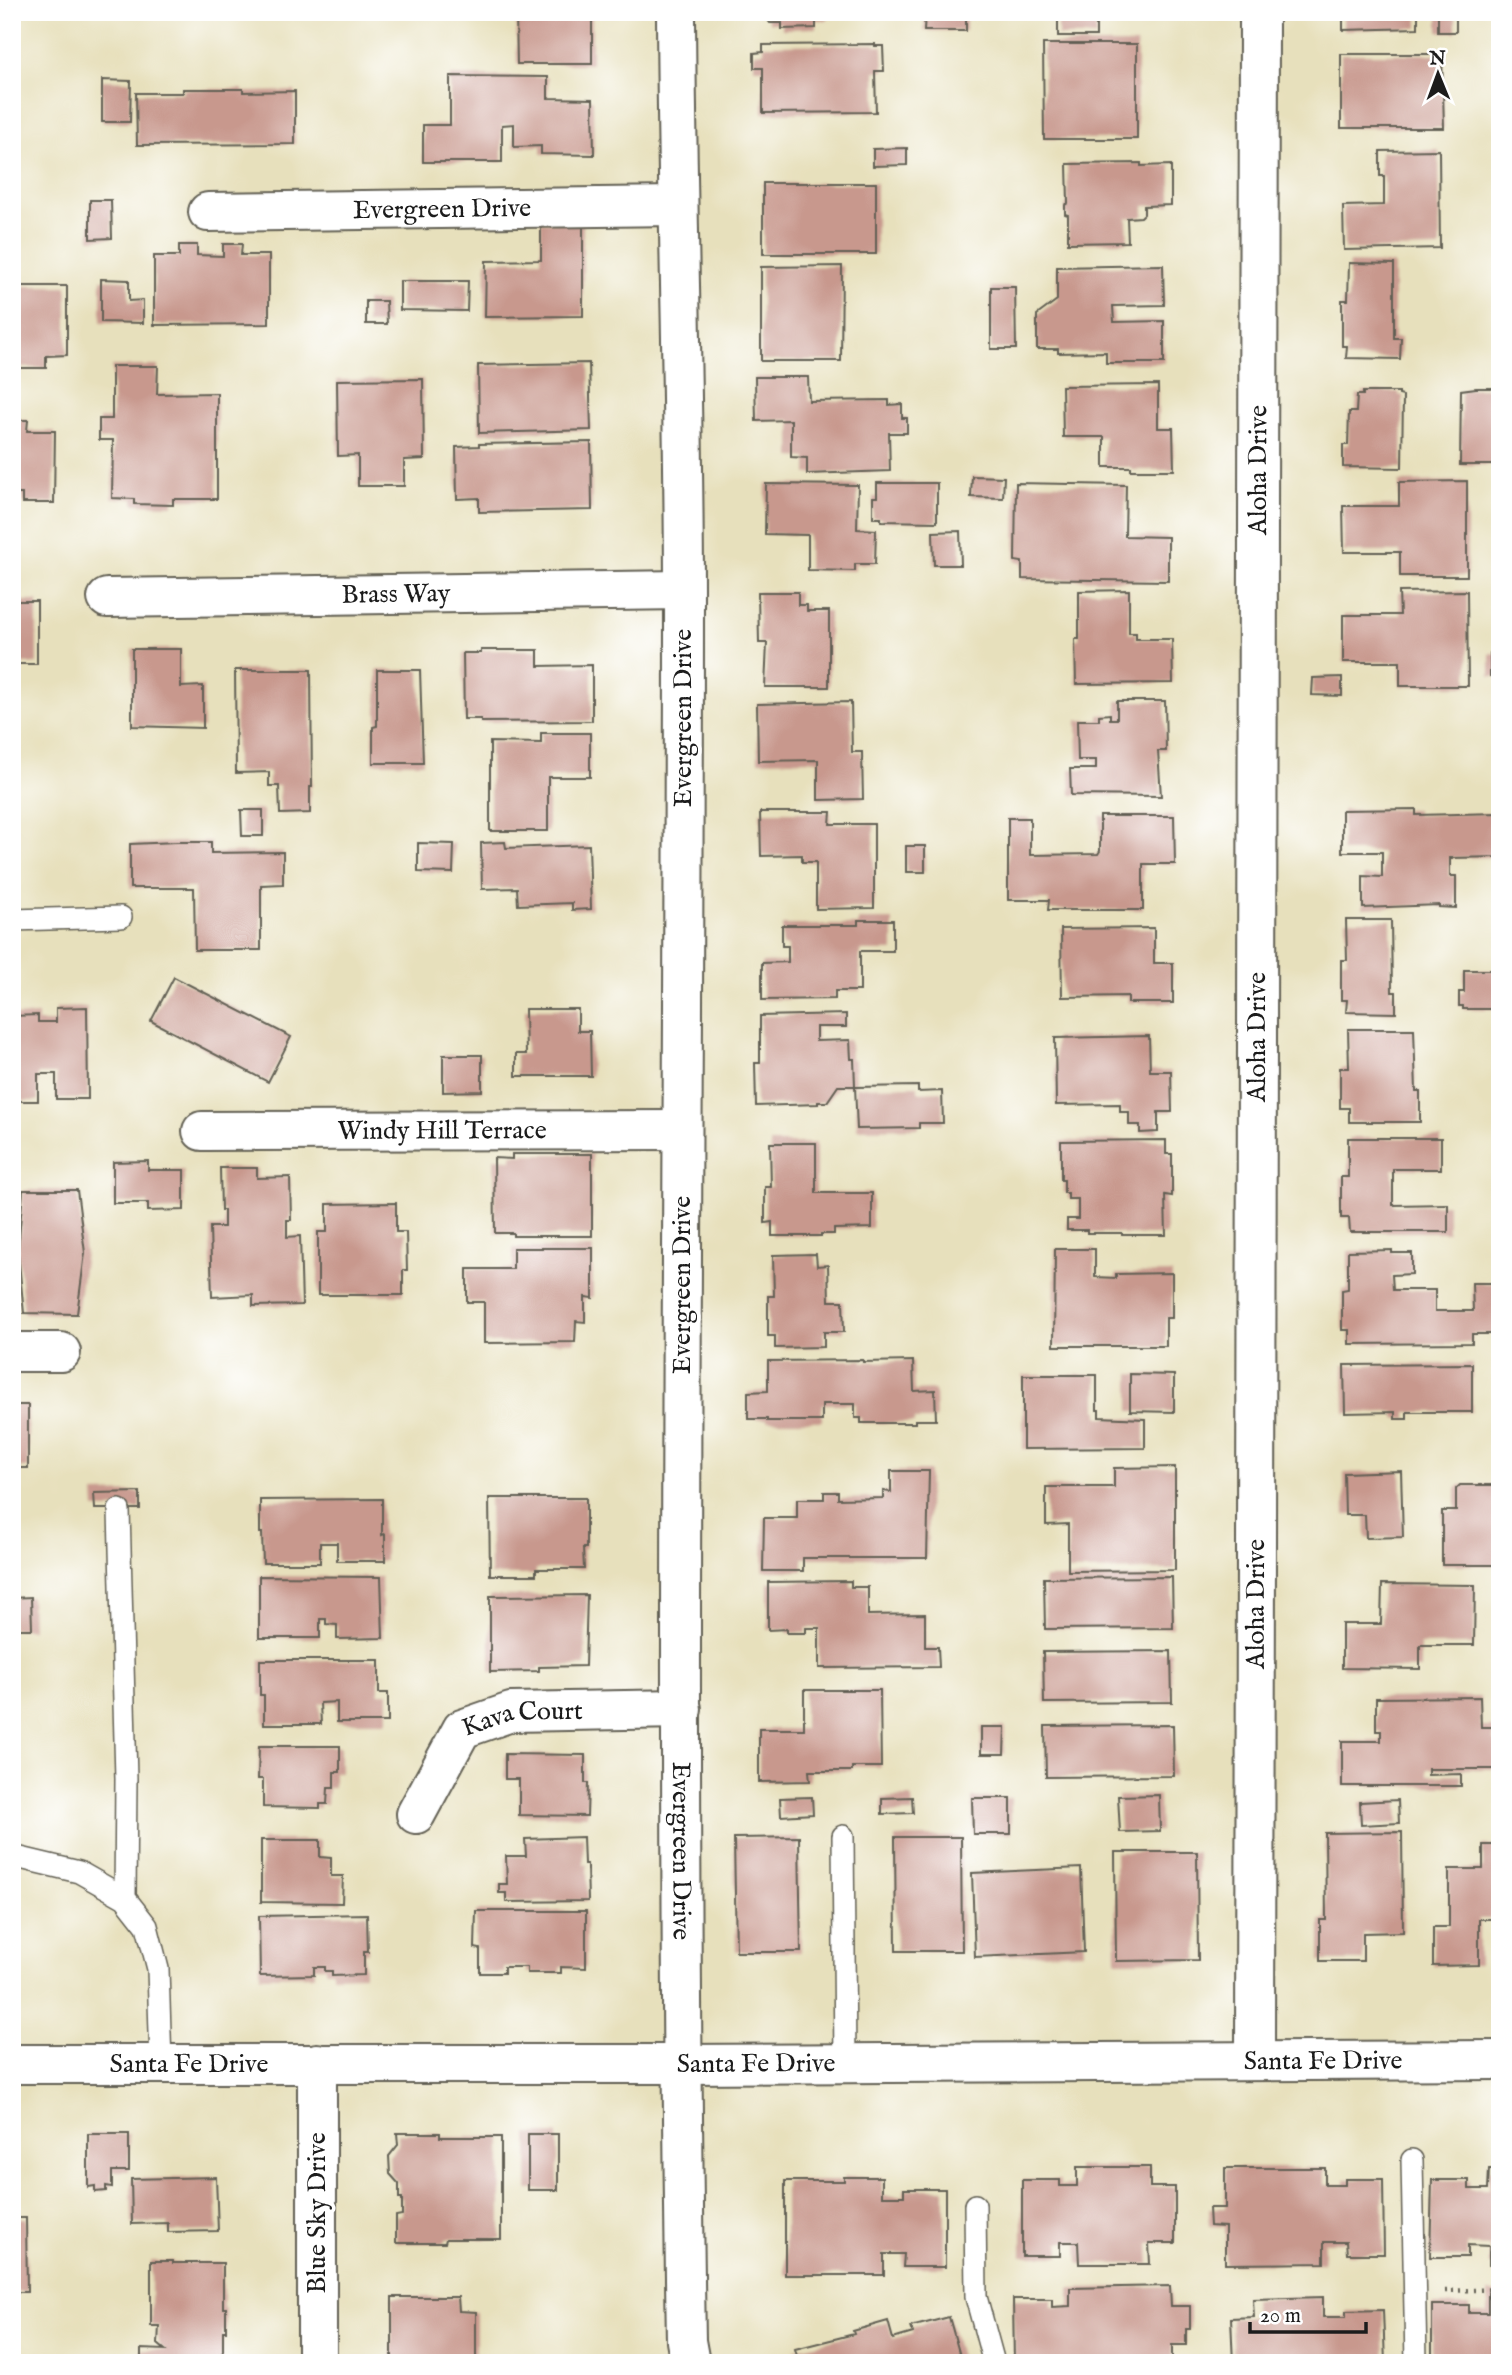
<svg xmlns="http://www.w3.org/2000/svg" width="1512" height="2375" viewBox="0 0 1512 2375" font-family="'IM FELL English',serif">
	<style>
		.building { fill: #c8988d }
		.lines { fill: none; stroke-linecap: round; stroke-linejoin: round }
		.service-casing { stroke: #636154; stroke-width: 24 }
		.minor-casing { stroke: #636154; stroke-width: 42 }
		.secondary-casing { stroke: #636154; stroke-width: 42 }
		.path { stroke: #636154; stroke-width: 4.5; stroke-dasharray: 2 5; stroke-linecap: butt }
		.service { stroke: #fff; stroke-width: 21 }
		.minor { stroke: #fff; stroke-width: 38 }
		.secondary { stroke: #fff; stroke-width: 38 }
		.labels { text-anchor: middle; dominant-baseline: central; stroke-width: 7; stroke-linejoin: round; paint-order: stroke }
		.street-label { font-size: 26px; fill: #1c1c1c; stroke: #fff }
	</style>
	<rect width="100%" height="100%" fill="#fff"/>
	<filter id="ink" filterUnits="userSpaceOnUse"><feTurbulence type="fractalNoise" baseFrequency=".0143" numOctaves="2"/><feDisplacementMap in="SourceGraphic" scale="14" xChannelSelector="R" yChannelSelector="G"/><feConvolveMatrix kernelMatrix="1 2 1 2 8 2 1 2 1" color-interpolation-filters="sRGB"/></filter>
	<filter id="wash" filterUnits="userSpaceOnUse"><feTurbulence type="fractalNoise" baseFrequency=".00686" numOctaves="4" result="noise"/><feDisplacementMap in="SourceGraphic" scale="28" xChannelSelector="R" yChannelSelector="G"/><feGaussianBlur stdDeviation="1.57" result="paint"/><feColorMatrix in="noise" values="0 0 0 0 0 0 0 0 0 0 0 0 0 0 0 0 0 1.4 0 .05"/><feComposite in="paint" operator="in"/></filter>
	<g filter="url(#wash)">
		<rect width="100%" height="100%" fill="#e7e0bc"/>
		<g id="blocks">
			<path class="building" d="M516 12H592V64H517Z
				M762 12H832L827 20H816V28L782 29V23H770Z
				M925 12H966V31H924Z
				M1058 12H1096V36H1058Z
				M1343 12H1418V28L1343 30Z
				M1438 12H1456V32H1438Z
				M875 44V46H883L884 71H875L876 112 763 113V68H754V53L763 52V45Z
				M1043 44H1137V139H1044Z
				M1341 54H1442L1444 128H1341Z
				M450 76 548 77V98L593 99 594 155 541 154V146L514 147V124L502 125V162H423V125H450Z
				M102 80 131 81 130 122H102Z
				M183 89H243V92L295 91V144L137 145 136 93H183Z
				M907 148V165L873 166V149Z
				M1439 150 1440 248 1344 250 1343 206 1384 205V176H1380V151Z
				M1141 163V166L1171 165V205L1144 206V214L1141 217 1127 218 1128 242 1068 243V215L1065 214V205L1068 203 1067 164Z
				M763 183H876V254H763Z
				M90 200H111L112 238 90 239Z
				M541 222H583V316L485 317 486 261 541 260Z
				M223 244H242L241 255H269V324L154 325V256H179V245H197V255L223 256Z
				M1349 263 1394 264V338H1401L1400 359 1346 358 1347 346H1342V300H1348Z
				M1163 265 1164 305 1113 306 1114 322 1164 321V363H1106V352L1058 353V349H1037V315L1057 300V267Z
				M842 266 841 361H761V267Z
				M101 279 129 280V301L143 300V323L101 322Z
				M400 281H468L467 311 400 310Z
				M12 286H67V355L46 356V368H18V357H12Z
				M991 287H1015L1016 349H991Z
				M366 301H386L387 324H366Z
				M589 363 591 430 479 433 478 365Z
				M112 366H158L157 394 217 393V499H173V505L134 504V499L112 498 113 440H99V419H112Z
				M755 377H808L809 401 889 400V405L902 404V418H907V433H889L890 471 807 474V458L791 457V420L756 421Z
				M423 379 424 459 404 460V486H358V455L338 456 337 380Z
				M1158 385V428H1173L1174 470H1131V467H1104V437H1063L1062 386Z
				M1476 388H1500V465H1460L1461 390Z
				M1363 392H1399V395L1403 396 1402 468 1343 467V445H1348L1349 412H1356L1357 395H1363Z
				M12 420H28L27 431H55L54 503H22V494H12Z
				M591 442 592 510 479 512V498L457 499 456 447 479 446V444Z
				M972 476 1004 477 1003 498 971 497Z
				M1467 481V576H1400V552H1344L1343 506H1399V482Z
				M877 483H937V522L881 521V518H873V497H877Z
				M1016 483 1126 485 1125 536 1168 537V581L1022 579V562L1015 561Z
				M766 484 858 485 857 529 876 530 875 564H855V571L808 570V535L765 534Z
				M960 531 961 565H934L933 532Z
				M1129 590V633H1136V639H1172L1173 683 1076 684 1075 639H1079V591Z
				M1467 591 1468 686H1400V662H1343V615H1400L1399 592Z
				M758 592H798V605H807V611H829V687H765L767 643H759Z
				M12 601H37V664H12Z
				M132 649H181V687L203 686V728L132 726Z
				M481 650H538V666L592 665V721L481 722V719H464L463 653H481Z
				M1490 653 1500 654V677L1490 676Z
				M235 670H311L312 787H310V813L280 814 279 786H269V772L236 773Z
				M377 670H420L423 763H373V727L377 726Z
				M1342 677V696L1312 695 1313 678Z
				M1117 701H1165L1166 751H1158L1161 796 1071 795 1070 769H1096V760H1078L1077 720H1099V715L1110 714V719H1117Z
				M851 702 852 752H862L863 799 818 800V760L758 761 757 704Z
				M541 733H590V777H548V831H490V742L541 743Z
				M1416 809V815L1500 813V857L1450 858V876H1456V908L1439 907V905L1363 908V876L1382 877V852H1342V810Z
				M241 810H263V836H242Z
				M760 812H831L830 824H874V908L816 909V862H802V855L761 856Z
				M1100 816H1174L1175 864H1143V910H1048L1049 900H1008V818H1030V855L1098 854 1100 851Z
				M177 842H211V853L283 852V884L261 885V950H195L194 888H130V844Z
				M505 842 506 848 589 845 591 909 572 910V903L518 905 517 888 482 889 481 843Z
				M418 843 454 844 453 873 418 872Z
				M906 846H925V872H906Z
				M858 920H893V951H860V991H835V999L762 1000V963L788 962V946H782V925H858Z
				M1346 920H1391L1392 992H1396V1013L1346 1012 1347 1000H1341V960H1347Z
				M1154 928V963H1173V1003H1128V996L1062 997 1061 929Z
				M1464 970H1500V1009H1463V1006H1459V992H1464Z
				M174 977 291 1037 268 1082 151 1021Z
				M87 1007 88 1099H56V1074H38V1101H12V1016L38 1015V1022H56V1008Z
				M525 1009H578V1031H590L591 1076H516V1054H526Z
				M846 1014V1027H816V1041L850 1040 851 1059H854L855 1086H838L827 1102H818V1104L756 1106 755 1063H760V1016Z
				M1348 1029H1414L1416 1091H1420V1122H1349V1108H1340V1068H1349Z
				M1149 1036 1150 1071H1171L1172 1112H1158V1132L1140 1133V1125H1129V1112H1120V1104L1056 1105 1055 1038Z
				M443 1055H482V1091L443 1092Z
				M918 1086V1092L942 1091 943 1123H919V1128L857 1129 855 1087Z
				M1348 1138H1441V1169H1393V1205L1448 1204V1232H1350L1349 1218H1341V1177H1348Z
				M1166 1140V1154H1172V1196L1165 1195 1166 1235H1122V1233H1087V1230H1067V1219H1078V1199H1068V1193H1064V1180H1061V1141Z
				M770 1143H816V1193H872V1228L834 1229V1234H821V1236H772V1222L765 1223V1187H771Z
				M512 1154H592V1236H513V1233H495L494 1158 512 1159Z
				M148 1161V1170H184V1210L148 1211V1203H113V1162Z
				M220 1168H257V1178L290 1177 291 1220H287V1237L300 1236 302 1305 253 1306V1295L212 1297 210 1227H224V1210H221Z
				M23 1190H77L85 1253 77 1314 24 1313 18 1252Z
				M396 1203V1232H406L407 1270H403V1295H318V1232H327V1204Z
				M513 1248H593V1298L585 1297V1322L576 1321 575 1342 484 1343V1302H467V1269H513Z
				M1055 1249H1095V1277L1116 1278V1274L1172 1273V1318H1166V1346H1054Z
				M1392 1250V1253H1412V1274L1392 1275 1393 1290H1435V1311H1473L1472 1283H1500V1334H1472V1343L1349 1344V1330H1342V1290L1348 1289V1251Z
				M816 1254 817 1266 828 1265 829 1301H843L844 1332H824V1347L775 1348V1336H768V1296H774L773 1255Z
				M863 1360V1362L913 1361 914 1391 935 1390 936 1420H915V1423H861V1418H855V1404H822V1421H767V1419H748V1392L768 1391V1361Z
				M1472 1364V1412H1407V1419H1395V1412L1345 1413 1344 1365Z
				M1130 1374 1174 1375V1412L1130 1411Z
				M1023 1375H1097V1410H1099V1417L1145 1419V1448L1023 1449Z
				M12 1405H28V1468H12Z
				M1175 1467V1570L1068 1571V1524L1046 1525V1487H1114V1468Z
				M891 1471H929L927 1558H803V1571H763L764 1518H797V1499H824V1492H838V1499L883 1498V1491L891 1492Z
				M1401 1471 1403 1537 1366 1538 1365 1515H1345L1344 1473Z
				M1460 1485H1500V1565H1442V1511H1456V1489Z
				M140 1492V1509H95L94 1493Z
				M489 1498H586V1548H583L584 1569H536V1575H490Z
				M382 1499V1535L385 1534V1561H337V1543H320V1563H263L262 1533H260V1500Z
				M259 1576 381 1577 383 1638 337 1639V1625L326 1624V1619H320V1638H259Z
				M1172 1577 1173 1628 1045 1629 1044 1578Z
				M851 1581V1587H868V1615L925 1614V1647H938L939 1667 819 1668V1628H806V1633H787V1629L768 1630V1582Z
				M1382 1584 1475 1585 1474 1645H1420V1669L1342 1668V1624H1381Z
				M587 1595 585 1666 539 1667V1671L490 1672V1596Z
				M31 1597 32 1629H12V1598Z
				M1171 1651 1172 1702 1044 1703 1043 1652Z
				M260 1660H379V1693H388V1722H337V1702L320 1703 321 1724H264V1695H260Z
				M804 1690H880L881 1767H852V1771H809L810 1781 759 1782V1729H804Z
				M1480 1697 1481 1727H1494V1741H1500V1769H1428V1775L1461 1774V1786H1342V1741H1381V1731H1376V1698Z
				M1173 1725 1174 1776 1046 1777 1045 1726Z
				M981 1727H1005L1004 1754H981Z
				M259 1746H340V1772H334V1788H328L327 1804H320V1808L263 1807V1779H258Z
				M505 1754 585 1755V1783H588L587 1816 519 1815V1779H505Z
				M1159 1795 1160 1831 1120 1832 1118 1796Z
				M812 1797 813 1814 781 1816 780 1798Z
				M912 1797 913 1813 882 1814V1798Z
				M972 1798H1011V1834H973Z
				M1398 1800 1399 1823 1361 1825 1360 1802Z
				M1402 1832 1403 1932 1363 1933V1961H1320V1920H1326L1325 1833Z
				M583 1837 584 1864H587L588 1901 506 1902V1893H499V1884H507L506 1856H526L525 1839Z
				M799 1837 801 1952H736L734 1838Z
				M895 1837H961L962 1951H896Z
				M261 1840H320V1857L331 1858V1876H343L342 1903 261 1902Z
				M1483 1845H1500V1919H1479V1965L1433 1966V1927H1449V1869H1483Z
				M1115 1852H1197L1198 1960 1116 1961Z
				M1081 1868 1084 1952 975 1957 972 1873Z
				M476 1911H586V1968L561 1967V1973H527V1967H504V1973H480V1949L475 1948Z
				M367 1914 368 1952H364V1975L332 1976V1971H325V1967H314V1975L260 1976 259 1916Z
				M397 2133H440V2137H501V2239H446L445 2243H396V2216L402 2215V2198H399V2184L390 2174 389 2156 398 2145Z
				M88 2134H129V2171H112V2187L106 2186V2191L95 2192V2186L88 2187Z
				M528 2134H558V2190H528Z
				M1077 2167H1150V2187H1175V2243H1149L1150 2264H1079L1078 2242H1060V2256H1022V2180H1060V2186H1077Z
				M1225 2168H1325V2185H1345V2179H1383L1384 2254H1347L1346 2242H1324V2263L1225 2264V2227L1210 2226 1209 2208H1225Z
				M1489 2169H1500V2265H1489V2246L1468 2245V2257H1430L1432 2180H1469V2189H1488Z
				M216 2177 218 2231 168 2232V2223L132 2224 131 2179Z
				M844 2177H882V2196H904V2189H945V2267H903L904 2254H884V2275H785V2181H844Z
				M12 2218H26L27 2292H12Z
				M151 2261H173V2263H223V2308H226V2331H223V2363H141V2349L165 2350 158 2344 159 2326H151Z
				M1170 2286 1171 2306H1190V2329H1186V2345H1172V2363H1014L1013 2299H1052V2307L1070 2306V2288Z
				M1488 2293H1500V2363H1432V2305H1469V2313H1488Z
				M392 2297H458L459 2311 476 2312V2363H392Z
				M1323 2297V2317H1346V2311L1383 2310 1385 2363H1233L1231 2318 1254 2317 1253 2299Z
				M949 2317 962 2363H799L795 2349 854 2334 853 2331 888 2321 893 2339 913 2333 911 2327Z"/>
		</g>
	</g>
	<g filter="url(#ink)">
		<use href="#blocks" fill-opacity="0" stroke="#636154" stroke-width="2"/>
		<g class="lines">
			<g class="service-casing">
				<path id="service" d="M12 920 121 917
					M119 1510 126 1779 125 1898
					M843 1836 845 2063
					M12 1856 79 1872 125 1898 147 1926 158 1969 161 2064
					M1412 2160 1416 2363
					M975 2205 976 2297 994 2363"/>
			</g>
			<g class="minor-casing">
				<g id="minor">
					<path id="s1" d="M676 12C677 207 684 402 684 597 684 1179 676 1760 686 2341L690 2363"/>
					<path id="s2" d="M208 212 677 206"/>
					<path id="s3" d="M107 598 684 590"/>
					<path id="s4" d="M202 1131 682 1130"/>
					<path d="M12 1352H61"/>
					<path id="s5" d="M416 1814 462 1729 511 1712 682 1709"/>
					<path id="s6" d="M1255 2061 1259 12"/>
					<path d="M317 2063V2363"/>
				</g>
			</g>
			<g class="secondary-casing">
				<g id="secondary">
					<path id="s7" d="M12 2064H681L1500 2060"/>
				</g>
			</g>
			<path class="path" d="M1445 2291 1500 2289"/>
			<use href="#service" class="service"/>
			<use href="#minor" class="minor"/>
			<use href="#secondary" class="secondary"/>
		</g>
	</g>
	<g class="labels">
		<g class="street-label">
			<text stroke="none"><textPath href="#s2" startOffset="234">Evergreen Drive</textPath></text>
			<text stroke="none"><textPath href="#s6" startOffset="1591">Aloha Drive</textPath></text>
			<text stroke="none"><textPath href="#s3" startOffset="289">Brass Way</textPath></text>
			<text transform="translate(683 718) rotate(-90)">Evergreen Drive</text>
			<text stroke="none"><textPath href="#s6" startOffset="1024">Aloha Drive</textPath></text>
			<text stroke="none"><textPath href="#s4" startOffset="240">Windy Hill Terrace</textPath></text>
			<text transform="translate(682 1285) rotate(-90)">Evergreen Drive</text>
			<text stroke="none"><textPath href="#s6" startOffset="457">Aloha Drive</textPath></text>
			<text stroke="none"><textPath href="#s5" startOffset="159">Kava Court</textPath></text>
			<text stroke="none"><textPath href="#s1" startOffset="1839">Evergreen Drive</textPath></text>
			<text stroke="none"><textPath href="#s7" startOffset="1311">Santa Fe Drive</textPath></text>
			<text stroke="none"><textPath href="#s7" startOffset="177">Santa Fe Drive</textPath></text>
			<text stroke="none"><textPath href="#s7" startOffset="744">Santa Fe Drive</textPath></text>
			<text transform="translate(317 2213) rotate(-90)">Blue Sky Drive</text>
		</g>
	</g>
	<rect width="1512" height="2375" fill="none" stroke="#fff" stroke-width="42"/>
	<g transform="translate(1438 74) rotate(359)" stroke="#ffffff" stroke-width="5" paint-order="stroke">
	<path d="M0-5L12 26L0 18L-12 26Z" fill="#1c1c1c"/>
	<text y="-10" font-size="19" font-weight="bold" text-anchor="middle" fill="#1c1c1c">N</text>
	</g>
	<path d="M1250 2322v10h116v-10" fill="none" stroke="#1c1c1c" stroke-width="3.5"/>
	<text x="1260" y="2322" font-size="21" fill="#1c1c1c" stroke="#ffffff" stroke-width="5" paint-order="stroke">20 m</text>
</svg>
